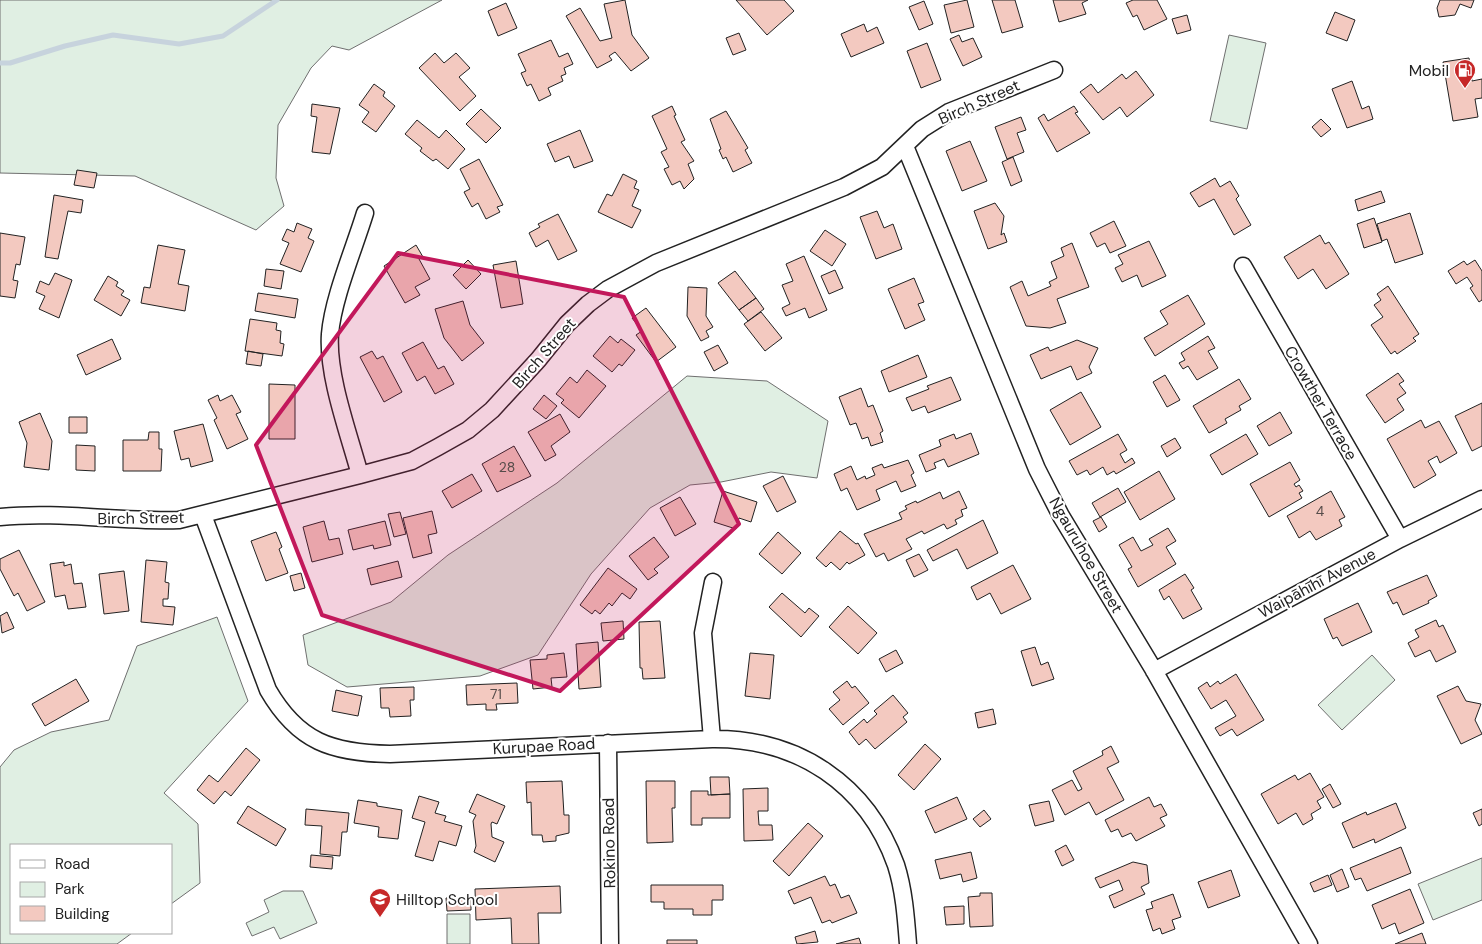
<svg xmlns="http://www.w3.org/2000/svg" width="1482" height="944" viewBox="0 0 1482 944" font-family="'DM Sans',sans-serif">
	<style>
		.green { fill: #e0efe3; stroke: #6f6f6f }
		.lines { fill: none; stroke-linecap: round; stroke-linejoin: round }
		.stream { stroke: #c7d3dd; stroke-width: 5 }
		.building { fill: #f3c9c0; stroke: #222 }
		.minor-casing { stroke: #222; stroke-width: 19 }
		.minor { stroke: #fff; stroke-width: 16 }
		.marked { fill: #c2185b; fill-opacity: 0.2; stroke: #c2185b; stroke-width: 4; stroke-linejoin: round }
		.labels { text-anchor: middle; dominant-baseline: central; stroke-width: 4; stroke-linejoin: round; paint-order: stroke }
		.number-label { font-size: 14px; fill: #564c4a }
		.poi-label { font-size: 16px; fill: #222; stroke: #fff; text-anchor: end }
		.street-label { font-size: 16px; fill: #222; stroke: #fff }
	</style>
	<rect width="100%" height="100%" fill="#fff"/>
	<path class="green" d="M0 0H442L349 50 332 46 311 68 278 125 276 178 284 206 256 230 135 176 0 173Z
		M1229 35 1266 43 1247 129 1210 121Z
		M687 376 767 381 828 421 817 478 771 472 721 482 690 485 650 508 591 574 538 655 480 676 347 687 308 665 303 635 391 602 448 555 557 483Z
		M217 617 248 701 164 793 198 824 200 883 171 904V845H11V933H132L117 944H0V767L14 750 51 732 109 720 137 646Z
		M1372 655 1395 680 1342 730 1318 705Z
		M1482 858V900L1433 920 1418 884Z
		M283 891H303L317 923 280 939 274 927 252 936 246 923 269 912 264 900Z
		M447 914H470V944H447Z"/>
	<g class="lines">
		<path class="stream" d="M0 63H10L65 46 113 35 179 44 223 36 277 0"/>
	</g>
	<path class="building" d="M625 0 632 35 649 58 631 71 615 52 609 56 612 60 597 68 566 16 580 8 600 41 612 38 604 4Z
		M736 0H784L794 11 767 35Z
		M967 0 974 27 951 33 944 5Z
		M992 0H1015L1023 27 1002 33Z
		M1053 0H1088L1082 3 1086 14 1059 22Z
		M1133 0H1157L1167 19 1144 30 1137 15 1133 17 1126 3Z
		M1440 0H1474L1471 8 1460 4 1455 15 1439 17 1437 8Z
		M924 1 933 24 919 30 909 7Z
		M506 3 517 28 498 36 488 11Z
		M1335 12 1355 20 1347 41 1326 33Z
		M1187 15 1191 30 1177 34 1172 19Z
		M864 24 867 32 877 27 884 43 851 57 841 34Z
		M739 33 746 50 733 55 726 38Z
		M959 35 962 42 973 38 982 57 963 66 950 39Z
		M551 40 559 57 568 53 573 64 564 68 566 74 561 76 563 81 548 88 551 95 539 101 531 84 527 86 521 73 526 71 518 54Z
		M927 43 941 80 921 88 907 51Z
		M435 53 444 63 456 53 470 68 459 77 476 96 460 111 419 68Z
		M1469 58 1472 81 1482 79V98L1475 99 1478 117 1453 121 1443 62Z
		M1136 71 1154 95 1127 117 1120 107 1103 120 1080 92 1091 84 1098 93 1122 74 1126 79Z
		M1352 81 1362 109 1369 106 1373 119 1347 128 1332 89Z
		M374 84 385 92 383 96 395 106 376 132 362 122 369 112 359 105Z
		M312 104 340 108 330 154 312 152 317 117 311 116Z
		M672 106 676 115 674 116 685 140 681 142 694 161 688 164 694 179 684 189 680 181 672 185 664 169 669 167 661 152 667 149 652 116Z
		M1074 106 1078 112 1075 113 1090 133 1057 152 1038 118 1044 114 1048 121Z
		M481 109 501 128 486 143 466 124Z
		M726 111 748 148 745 150 752 163 733 172 726 157 723 159 719 150 721 149 710 119Z
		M1021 117 1026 130 1017 133 1024 152 1007 159 995 127Z
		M1321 119 1331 129 1321 137 1312 127Z
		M417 120 439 138 446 130 465 149 448 169 436 159 433 161 420 151 422 148 405 134Z
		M580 130 593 161 574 168 569 156 555 162 547 144Z
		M970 141 987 181 962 191 946 151Z
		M1013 157 1022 181 1011 186 1002 162Z
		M479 159 503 205 497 207 500 212 486 219 478 203 472 207 464 192 470 189 460 169Z
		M77 170 97 173 94 188 74 185Z
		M623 174 637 181 634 188 639 190 632 206 641 210 632 228 598 212 607 194 612 196Z
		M1215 178 1220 187 1230 181 1239 196 1236 199 1251 225 1234 235 1214 199 1199 207 1190 193Z
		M1381 191 1385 202 1358 211 1355 200Z
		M54 195 83 200 81 213 68 211 58 259 45 257Z
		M995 203 1004 216 1001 235 1004 233 1007 242 988 249 974 211Z
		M877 211 884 228 893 224 902 249 876 259 860 217Z
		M1410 213 1423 254 1395 263 1387 239 1382 241 1377 224Z
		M558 214 577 251 558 260 548 240 536 247 529 233 540 227 538 224Z
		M1374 218 1382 242 1364 248 1357 224Z
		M1114 221 1126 246 1110 253 1105 243 1097 247 1090 233Z
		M297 223 312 229 308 238 314 241 301 272 280 264 289 243 282 240 287 229 294 232Z
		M825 230 846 244 832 266 810 251Z
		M0 233 25 237 20 265 16 264 13 280 18 281 15 298 0 296Z
		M1320 235 1325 244 1329 242 1349 274 1326 289 1313 269 1298 279 1284 257Z
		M1149 241 1166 276 1142 287 1137 275 1122 282 1115 268 1123 264 1118 255Z
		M1072 243 1089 287 1057 299 1066 323 1050 328 1026 326 1010 287 1022 281 1028 296 1051 286 1049 282 1057 278 1051 262 1064 256 1061 248Z
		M158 245 185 250 178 284 189 286 185 311 141 303 144 287 150 288Z
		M416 245 423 257 419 259 430 279 415 287 420 295 405 303 384 266Z
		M804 256 827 310 809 318 805 308 786 316 782 308 790 304 782 285 793 281 786 264Z
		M468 260 481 274 466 289 453 275Z
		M1475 260 1482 271V300L1479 302 1470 288 1473 286 1467 277 1456 284 1448 271 1464 261 1467 265Z
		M516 261 523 304 501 308 493 265Z
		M266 269 284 271 281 289 264 286Z
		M835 270 843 288 829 294 821 276Z
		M735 271 756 298 739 310 718 283Z
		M55 273 72 280 59 318 39 309 45 296 36 292 40 281 49 285Z
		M108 276 118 282 116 286 124 291 121 295 130 300 121 316 94 300Z
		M914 278 924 302 918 304 925 320 905 329 888 289Z
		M1388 286 1419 334 1413 338 1416 341 1397 354 1395 351 1391 354 1371 325 1383 317 1374 305 1381 300 1377 294Z
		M688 287 707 288 706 316 713 327 706 331 709 337 701 341 687 316Z
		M258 293 298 299 295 318 255 311Z
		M1188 295 1205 324 1155 356 1144 338 1168 324 1160 311Z
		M756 298 764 309 748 321 739 310Z
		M463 301 470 325 484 343 462 361 444 338 435 309Z
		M646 308 676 347 656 362 636 335 642 331 632 318Z
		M761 312 782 338 765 351 744 324Z
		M250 319 277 323 276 330 281 331 280 343 284 344 282 356 245 351Z
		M610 336 618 343 621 339 635 350 622 366 619 364 612 372 593 356Z
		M1208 336 1215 348 1208 351 1218 368 1197 380 1188 366 1183 369 1179 363 1185 360 1181 353Z
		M112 339 121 359 86 375 77 355Z
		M1077 340 1098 348 1089 367 1092 373 1077 380 1071 366 1041 379 1030 355 1048 347 1050 351Z
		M423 342 438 369 444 366 454 384 435 394 425 376 417 381 402 353Z
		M718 345 728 363 714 371 704 352Z
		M248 351 263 354 261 366 246 364Z
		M372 351 377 359 383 356 402 392 384 402 360 357Z
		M918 355 927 377 889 392 881 371Z
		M587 370 606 386 579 418 561 403 564 400 556 394 570 377 577 383Z
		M1398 373 1404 381 1399 384 1406 393 1397 399 1404 410 1385 423 1366 395Z
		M1165 375 1180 400 1167 407 1153 382Z
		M951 377 961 400 928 413 925 406 912 411 906 398 929 389 927 386Z
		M1239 379 1251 399 1239 406 1241 410 1225 419 1227 423 1209 433 1193 406Z
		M269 384 295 385V439H269Z
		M861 388 868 407 873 405 883 431 880 433 883 442 871 446 868 437 862 439 856 423 850 425 839 397Z
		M1081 392 1101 427 1070 445 1050 410Z
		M218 395 220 401 232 395 241 412 236 414 248 439 227 449 214 420 217 418 208 400Z
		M544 395 557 406 546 419 533 409Z
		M1482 403V446L1472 451 1455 416Z
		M1280 412 1292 433 1269 446 1257 426Z
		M40 413 52 441 49 470 24 467 27 443 19 422Z
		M560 414 570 432 551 446 556 455 545 461 528 432Z
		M69 417H87V433H69Z
		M1421 420 1425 428 1439 421 1457 453 1440 463 1437 456 1428 461 1436 475 1414 488 1387 439Z
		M203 424 213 461 191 467 189 458 181 460 174 431Z
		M149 432H159V449H162L161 471H123V440H148Z
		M971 433 979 454 948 467 944 459 934 463 936 468 926 472 919 455 941 446 939 440 954 434 956 439Z
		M1118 434 1127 450 1120 454 1125 463 1132 458 1135 463 1116 474 1114 471 1107 475 1103 467 1090 475 1087 470 1077 475 1069 461Z
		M1246 434 1258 454 1222 475 1210 455Z
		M1175 438 1181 448 1167 457 1161 446Z
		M76 445 95 446V471L76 470Z
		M514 446 531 476 497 492 482 464Z
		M908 460 914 473 911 475 916 486 901 492 896 481 876 490 880 500 857 510 847 488 841 491 834 474 851 466 857 480 865 476 866 479 875 475 872 468 882 464 884 468Z
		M1290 462 1300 480 1294 484 1296 487 1299 485 1303 491 1299 493 1302 498 1269 517 1250 484Z
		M1159 471 1175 499 1140 520 1124 492Z
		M472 474 482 491 452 508 442 491Z
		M783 476 796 502 777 512 763 486Z
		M1118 488 1126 502 1100 517 1092 503Z
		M723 491 757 502 751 522 739 518 736 529 714 522Z
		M959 491 967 508 961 510 963 516 955 520 957 524 947 529 944 524 924 534 922 531 906 539 912 549 888 561 884 553 876 557 864 534 902 519 899 513 907 509 905 506 916 501 917 503 940 492 943 499Z
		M1331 491 1345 517 1339 520 1342 526 1316 540 1310 531 1299 538 1287 516Z
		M680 497 696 524 675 536 660 508Z
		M432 511 437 533 428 535 432 553 413 558 403 518Z
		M400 512 406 534 394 537 388 514Z
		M1101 517 1107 527 1099 532 1093 521Z
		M983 520 998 553 967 569 957 549 933 561 927 550Z
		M324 521 329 540 339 538 343 554 312 562 303 527Z
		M385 521 391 545 374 549 373 545 353 550 348 530Z
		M1168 528 1176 541 1166 547 1176 564 1138 587 1128 569 1132 567 1119 545 1133 537 1141 551 1153 545 1149 539Z
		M840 531 856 544 858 543 865 555 849 564 847 562 840 570 831 562 826 567 816 558Z
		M276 532 282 547 279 549 288 573 266 581 251 541Z
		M778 532 801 553 782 574 759 554Z
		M654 537 669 557 654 569 658 573 648 580 629 556Z
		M19 550 45 602 27 611 18 593 14 596 0 569V559Z
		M919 554 928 570 914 577 906 560Z
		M146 560 167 562 165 582 169 583 168 599H163V606L175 607 173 625 141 622Z
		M398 561 402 577 371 585 367 569Z
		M64 562V566L71 564 74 584 82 583 86 607 68 609 65 595 55 597 50 564Z
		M1013 565 1031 599 1001 614 990 593 977 600 971 587Z
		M608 568 637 589 630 599 622 593 612 606 609 603 600 614 595 610 592 614 580 605Z
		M124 571 129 611 104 614 99 574Z
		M301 573 305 588 294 591 290 576Z
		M1185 574 1194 588 1191 590 1202 609 1183 619 1169 596 1164 600 1159 590Z
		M1427 575 1437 596 1428 601 1429 603 1403 615 1397 602 1393 604 1387 592Z
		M782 593 805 613 809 608 819 616 801 637 769 607Z
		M1358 603 1372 632 1342 646 1337 637 1333 639 1324 619Z
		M848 606 877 633 858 654 829 627Z
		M7 612 14 628 2 633 0 616Z
		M1436 620 1439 627 1443 625 1456 652 1436 662 1430 650 1415 657 1408 643 1419 637 1415 630Z
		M623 621 624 639 603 641 601 623Z
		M660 621 665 678 643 679 642 668H640L639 622Z
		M598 642 601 687 579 689 576 644Z
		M1035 647 1041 665 1048 662 1054 679 1032 686 1021 651Z
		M896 650 903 663 886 672 879 659Z
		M564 653 567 677 551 678 552 687 533 689 530 660 547 659V655Z
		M750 653 774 655 770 699 745 696Z
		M1236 674 1264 720 1237 736 1232 729 1220 736 1215 728 1236 716 1226 700 1211 709 1198 688 1207 682 1210 687 1218 681 1220 684Z
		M76 679 89 701 45 726 32 704Z
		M847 681 852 688 855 686 869 703 843 725 829 709 840 700 833 692Z
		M517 683 518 703 496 704 497 710H486V704L467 705 466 685Z
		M1458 686 1466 701 1481 704 1475 720 1482 734 1461 744 1437 696Z
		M414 687V700H410L411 716 390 717 389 708H381L380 688Z
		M336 690 362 696 358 716 332 711Z
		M893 695 908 713 903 717 907 722 875 749 866 739 859 745 849 732 864 719 867 723 877 714 874 711Z
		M993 709 996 724 978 728 975 713Z
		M925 744 941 759 914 790 898 775Z
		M1111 746 1119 762 1107 768 1124 800 1096 815 1089 802 1065 815 1052 790 1072 780 1078 791 1082 789 1073 771 1103 755 1102 751Z
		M246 748 260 760 231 796 225 791 214 804 197 790 209 775 218 782Z
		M1310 773 1324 797 1317 801 1321 808 1311 814 1313 819 1303 825 1296 813 1278 824 1261 794 1295 775 1298 780Z
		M710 777H729L730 794 711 795Z
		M562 781 564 815H569V833L556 836V841L543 842 542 835H532L531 802 527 803 526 782Z
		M646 781H675V808H672L673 842 647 843Z
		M1330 784 1341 804 1333 808 1322 789Z
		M768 788V811H758L759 825H772L773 840 744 841 743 789Z
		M691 791H708V795L730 794V818H702V825H691Z
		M477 794 505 806 497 824 492 822 491 824 492 837 504 842 495 862 474 852 476 846 473 821 476 815 469 812Z
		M419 796 439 802 435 813 446 816 444 821 462 826 456 846 439 841 433 861 415 856 425 822 412 818Z
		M957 797 967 819 935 833 925 811Z
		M1149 797 1154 807 1161 804 1167 815 1160 818 1165 826 1136 841 1131 833 1122 837 1118 829 1111 832 1105 820Z
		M358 800 377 803V806L402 810 398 839 378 837 379 827 354 823Z
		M1049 801 1054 821 1035 826 1029 805Z
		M1396 803 1406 828 1375 843 1374 839 1353 848 1342 823 1366 812 1367 815Z
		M248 806 286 829 276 846 237 823Z
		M306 809 349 813 347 832H342L340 856 320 854 322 826 305 825Z
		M1482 809V824L1479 826 1473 813Z
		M984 810 991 819 980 827 973 819Z
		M808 823 823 836 789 876 773 861Z
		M1066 845 1074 860 1062 866 1055 851Z
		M1401 847 1411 873 1367 891 1361 878 1355 880 1350 868Z
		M971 852 977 878 963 882 961 874 940 879 935 860Z
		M311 855 333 857 332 869 310 867Z
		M1133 862 1147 865 1149 883 1141 887 1145 894 1114 908 1109 896 1123 890 1119 880 1100 888 1095 878Z
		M1342 869 1349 887 1337 892 1330 875Z
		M1231 870 1240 896 1208 908 1198 882Z
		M1328 875 1332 885 1314 892 1310 883Z
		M825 876 830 886 835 884 841 898 849 895 857 913 832 923 830 920 822 923 811 897 794 904 788 891Z
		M651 885H723V900H712V915H693V909H664V902H651Z
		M560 886 561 913H538L539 944H512L511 918 476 920 475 889Z
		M1410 889 1424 923 1399 934 1395 923 1382 929 1372 905Z
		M980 893H992L993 926 970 927 968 897 980 896Z
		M1173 894 1181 917 1172 920 1175 929 1162 934 1160 928 1153 931 1146 910 1153 908 1151 902Z
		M471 897V910L447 911 446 898Z
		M964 906V924L946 925 944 907Z
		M815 931 818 942 797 944 795 937Z
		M1422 933 1426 944H1395Z
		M859 938 861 944H836Z
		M667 940H697V944H667Z"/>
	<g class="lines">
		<g class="minor-casing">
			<path id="minor" d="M905 146 1037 469 1061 516 1152 667 1309 944
				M1243 266 1400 539
				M360 475C349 434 327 376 330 334 333 298 354 249 365 213
				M203 515 268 690C298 742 332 753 390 754L712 739C798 738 867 784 896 865 904 890 906 918 908 944
				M0 517C59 511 119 522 179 520L360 475 412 461 438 447 468 430 492 410 538 360 567 324 588 304 608 289 656 263 844 187 882 167 922 129 949 112 1054 70
				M1154 671 1400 539 1482 499
				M712 739 703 633 713 582
				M608 743 610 944"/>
		</g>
		<use href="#minor" class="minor"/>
	</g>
	<path class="marked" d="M398 253 624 297 739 524 560 691 322 615 256 445Z"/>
	<defs>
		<g id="fuel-pin" transform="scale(1.125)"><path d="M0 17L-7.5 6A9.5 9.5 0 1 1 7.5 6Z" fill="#c62828" stroke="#fff"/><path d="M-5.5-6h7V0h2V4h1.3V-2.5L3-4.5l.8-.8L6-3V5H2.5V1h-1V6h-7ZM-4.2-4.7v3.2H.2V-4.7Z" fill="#fff"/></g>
		<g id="school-pin" transform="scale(1.125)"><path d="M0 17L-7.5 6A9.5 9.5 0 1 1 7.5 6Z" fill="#c62828" stroke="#fff"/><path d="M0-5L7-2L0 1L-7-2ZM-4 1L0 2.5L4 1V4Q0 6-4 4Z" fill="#fff"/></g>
	</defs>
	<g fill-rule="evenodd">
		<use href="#fuel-pin" x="1465" y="70"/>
		<use href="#school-pin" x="380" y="899"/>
	</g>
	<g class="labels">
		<g class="number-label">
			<text x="507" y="467">28</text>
			<text x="1320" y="511">4</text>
			<text x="496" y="694">71</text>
		</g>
		<g class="poi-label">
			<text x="1449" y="70">Mobil</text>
			<text x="396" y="899" text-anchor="start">Hilltop School</text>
		</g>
		<g class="street-label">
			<text transform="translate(979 102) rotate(-24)">Birch Street</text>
			<text transform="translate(544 353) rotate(-49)">Birch Street</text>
			<text transform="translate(1321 403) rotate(60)">Crowther Terrace</text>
			<text transform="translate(141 518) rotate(-1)">Birch Street</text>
			<text transform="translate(1086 555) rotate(60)">Ngauruhoe Street</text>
			<text transform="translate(1317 583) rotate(-28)">Waipāhīhī Avenue</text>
			<text transform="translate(544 746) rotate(-3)">Kurupae Road</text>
			<text transform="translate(609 843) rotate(-91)">Rokino Road</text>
		</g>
	</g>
	<rect x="10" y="844" width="162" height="90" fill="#ffffff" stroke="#a7a7a7"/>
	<rect x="20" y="860" width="25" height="8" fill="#ffffff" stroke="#a7a7a7"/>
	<text x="55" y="869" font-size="15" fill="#222222">Road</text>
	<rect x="20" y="882" width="25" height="15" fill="#e0efe3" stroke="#a7a7a7"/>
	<text x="55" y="894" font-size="15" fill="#222222">Park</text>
	<rect x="20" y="906" width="25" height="15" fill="#f3c9c0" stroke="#a7a7a7"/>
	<text x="55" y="919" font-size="15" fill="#222222">Building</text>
</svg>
